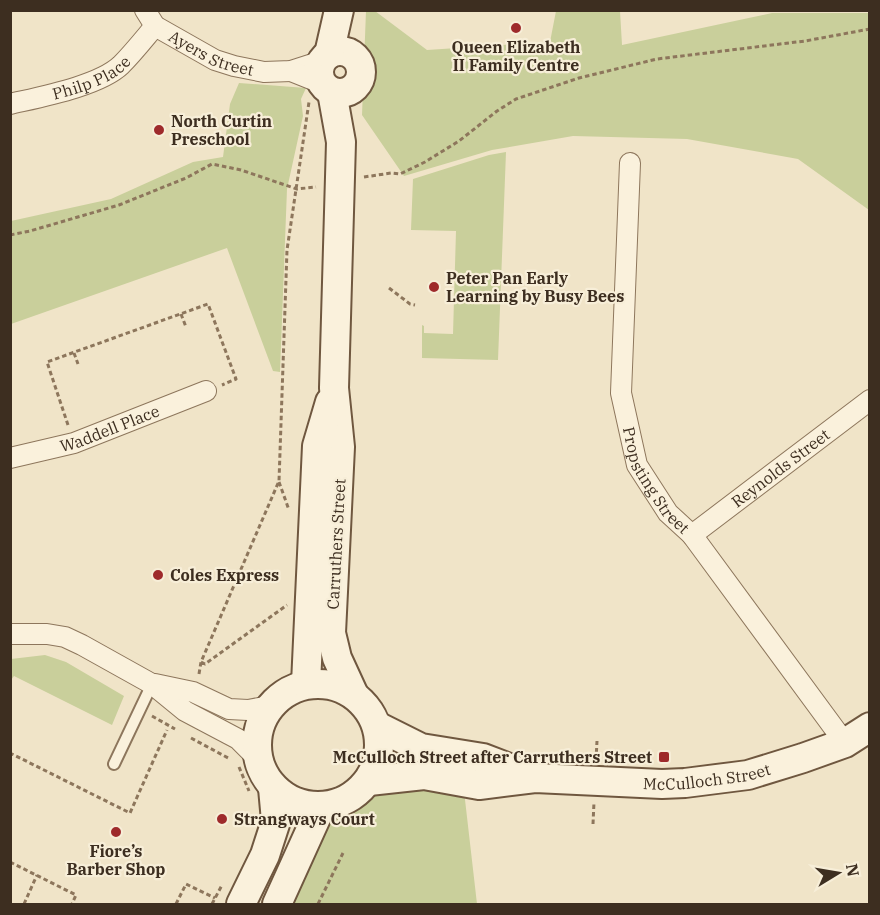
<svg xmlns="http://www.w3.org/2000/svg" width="880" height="915" viewBox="0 0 880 915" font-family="'IBM Plex Serif',serif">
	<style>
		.green { fill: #c9cf9b }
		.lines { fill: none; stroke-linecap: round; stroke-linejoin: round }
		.service-casing { stroke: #8d765c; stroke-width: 14 }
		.minor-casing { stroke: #8d765c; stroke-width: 22 }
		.secondary-casing { stroke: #6f573f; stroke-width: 32 }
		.path { stroke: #8d765c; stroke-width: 3; stroke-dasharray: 4.5 3; stroke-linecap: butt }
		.service { stroke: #faf1dc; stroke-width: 10 }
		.minor { stroke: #faf1dc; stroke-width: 20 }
		.secondary { stroke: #faf1dc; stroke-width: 28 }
		.poi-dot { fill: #9e2a2b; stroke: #f7eed8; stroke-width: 2 }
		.labels { text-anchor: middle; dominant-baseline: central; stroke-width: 4.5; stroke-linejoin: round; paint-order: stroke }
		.poi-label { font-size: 16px; font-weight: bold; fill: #3d2e20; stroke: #f7eed8; text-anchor: start }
		.street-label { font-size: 16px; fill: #3d2e20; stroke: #f7eed8 }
	</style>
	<rect width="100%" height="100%" fill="#f0e4c8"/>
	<path class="green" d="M366 11H375L427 50 550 42 556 11H620L622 45 772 13H869V210L798 159 687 139 573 136 492 150 404 176 362 115Z
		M239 83 306 88 301 99 303 116 287 189 280 372 273 371 227 248 11 324V221L111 199 193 162 223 157 230 104Z
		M506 152 498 360 422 358V325L424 326V333L453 334 456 231 411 230 413 179 489 155Z
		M45 655 66 662 124 696 112 725 14 676 11 680V659Z
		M377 786 464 791 477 904H289L329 817Z"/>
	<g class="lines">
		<g class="service-casing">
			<path id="service" d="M114 764 152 684"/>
		</g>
		<g class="minor-casing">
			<g id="minor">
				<path id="s1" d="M145 10 155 26 215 60 234 66 264 72 291 71 322 61"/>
				<path d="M291 71 321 83"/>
				<path id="s2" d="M10 104C40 97 99 86 121 65 133 53 144 39 155 26"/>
				<path id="s3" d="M630 163 621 393 637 465 668 513 692 535 845 743"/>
				<path id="s4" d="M10 458 74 443 206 391"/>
				<path id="s5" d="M692 535 870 400"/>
				<path d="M10 634H47L65 637 82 645 152 684 185 711 238 739 257 758"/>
				<path d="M155 684 193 692 229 709 248 710 270 706"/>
			</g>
		</g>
		<g class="secondary-casing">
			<g id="secondary">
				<circle cx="340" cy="72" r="21"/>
				<path d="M329 54 339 10"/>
				<path d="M332 92 341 142 334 388 340 447 331 633 337 658 354 695"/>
				<circle cx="318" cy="745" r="61"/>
				<path d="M306 684 317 446 330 402"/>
				<path d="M377 726 421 748 483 758 530 776"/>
				<path id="s6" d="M369 781 424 775 479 785 535 778 662 784 685 783 748 775 803 758 845 743 870 727"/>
				<path d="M241 904 265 855 276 821 273 788"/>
				<path d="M277 904 321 807"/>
			</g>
		</g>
		<path class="path" d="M364 177 391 173 400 174 425 162 459 141 497 111 516 99 579 78 657 59 805 41 870 29
			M10 235 30 231 119 205 186 178 212 164 241 170 297 189 316 187
			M389 288 410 304 415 305
			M181 314 186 327
			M74 353 78 364
			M68 425 47 362 208 304 236 379 222 385
			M279 482 289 510
			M201 662 205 664 287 605
			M199 674 201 662 279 481 287 250 309 102
			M152 716 175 729
			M191 738 230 759
			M10 756 12 754 130 813 167 730
			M596 760 597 741
			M239 767 249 791
			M593 824 594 802
			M10 862 76 895 72 904
			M24 904 37 875
			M176 904 186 884 215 898
			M212 904 222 885
			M318 904 343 853"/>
		<use href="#service" class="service"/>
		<use href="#minor" class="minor"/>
		<use href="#secondary" class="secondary"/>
	</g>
	<g class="poi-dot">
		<circle cx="516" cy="28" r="6"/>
		<circle cx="159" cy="130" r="6"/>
		<circle cx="434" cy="287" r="6"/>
		<circle cx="158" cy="575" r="6"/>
		<rect x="658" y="751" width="12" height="12" rx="3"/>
		<circle cx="222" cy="819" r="6"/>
		<circle cx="116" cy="832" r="6"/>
	</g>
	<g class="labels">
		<g class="poi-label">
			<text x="516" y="47" text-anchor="middle">Queen Elizabeth<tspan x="516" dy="18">II Family Centre</tspan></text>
			<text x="171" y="121">North Curtin<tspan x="171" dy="18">Preschool</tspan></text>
			<text x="446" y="278">Peter Pan Early<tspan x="446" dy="18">Learning by Busy Bees</tspan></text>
			<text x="170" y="575">Coles Express</text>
			<text x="652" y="757" text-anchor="end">McCulloch Street after Carruthers Street</text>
			<text x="234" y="819">Strangways Court</text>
			<text x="116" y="851" text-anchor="middle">Fiore’s<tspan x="116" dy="18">Barber Shop</tspan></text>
		</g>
		<g class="street-label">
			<text stroke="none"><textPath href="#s1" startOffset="82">Ayers Street</textPath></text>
			<text stroke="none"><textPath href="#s2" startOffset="86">Philp Place</textPath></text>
			<text stroke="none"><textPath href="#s4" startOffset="104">Waddell Place</textPath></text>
			<text stroke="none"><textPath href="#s5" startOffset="111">Reynolds Street</textPath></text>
			<text stroke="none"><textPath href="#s3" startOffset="326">Propsting Street</textPath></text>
			<text transform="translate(336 544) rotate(-87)">Carruthers Street</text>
			<text stroke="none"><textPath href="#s6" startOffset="340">McCulloch Street</textPath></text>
		</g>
	</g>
	<rect width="880" height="915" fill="none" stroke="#3d2e20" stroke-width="24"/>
	<g transform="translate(838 873) rotate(79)" stroke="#f7eed8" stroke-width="4.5" paint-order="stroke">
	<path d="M0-4.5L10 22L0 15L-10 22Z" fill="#3d2e20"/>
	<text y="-9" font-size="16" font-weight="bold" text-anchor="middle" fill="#3d2e20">N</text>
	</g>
</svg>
